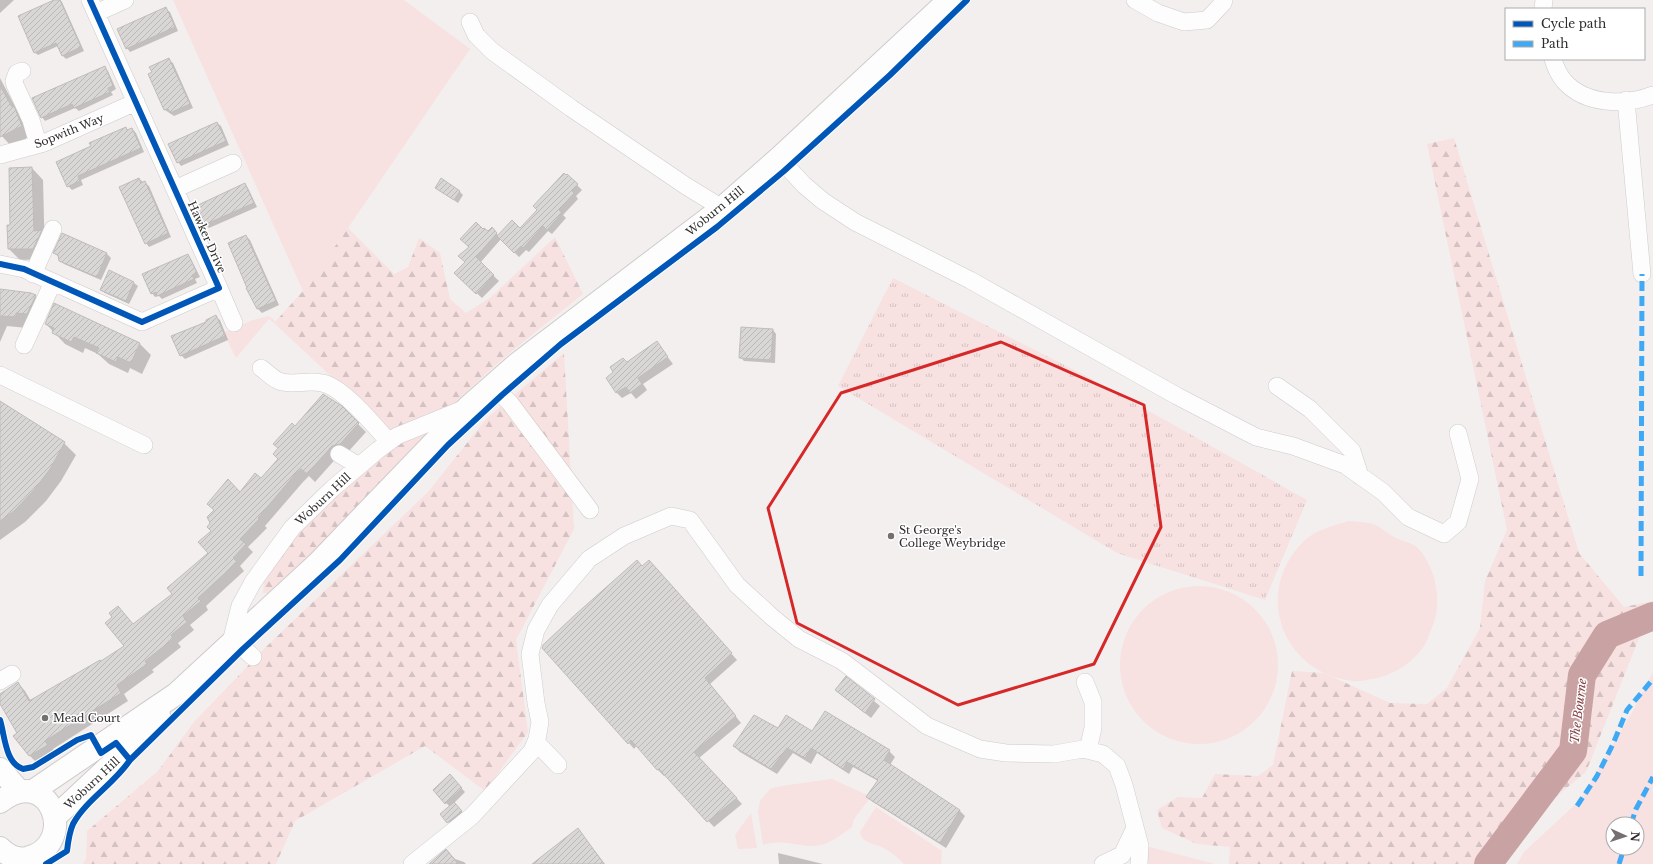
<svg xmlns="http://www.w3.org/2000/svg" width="1653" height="864" viewBox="0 0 1653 864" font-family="'Libre Baskerville',serif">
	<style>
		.grass { fill: #f7e1e1; fill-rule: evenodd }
		.forest { fill: url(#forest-firs) }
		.park { fill: url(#park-tufts) }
		.shadow { fill: #0003 }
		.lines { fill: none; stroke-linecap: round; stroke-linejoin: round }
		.river { stroke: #c9a3a3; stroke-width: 28 }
		.building { fill: url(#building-hatch); stroke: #c0bcbc }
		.minor-casing { stroke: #cfcbcb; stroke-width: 18 }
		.major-casing { stroke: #cfcbcb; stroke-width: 24 }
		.minor { stroke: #fdfdfd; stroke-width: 17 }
		.major { stroke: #fdfdfd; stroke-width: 22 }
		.quiet { stroke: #3fa9f5; stroke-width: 5; stroke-dasharray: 10 5; stroke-linecap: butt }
		.cycleway-casing { stroke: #fff; stroke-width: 8 }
		.cycleway { stroke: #0057b8; stroke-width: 6 }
		.marked { fill: none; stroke: #d62828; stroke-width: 3; stroke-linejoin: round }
		.poi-dot { fill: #747070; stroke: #fff; stroke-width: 1.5 }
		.labels { text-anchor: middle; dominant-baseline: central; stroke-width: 3; stroke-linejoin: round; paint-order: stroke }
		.street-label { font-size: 11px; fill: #2f2c2c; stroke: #fff }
		.poi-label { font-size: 11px; fill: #2f2c2c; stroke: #fff; text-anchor: start }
		.water-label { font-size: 12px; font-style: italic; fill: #844043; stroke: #fff }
	</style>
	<defs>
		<pattern id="forest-firs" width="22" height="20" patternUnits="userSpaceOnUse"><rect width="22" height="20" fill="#f7e1e1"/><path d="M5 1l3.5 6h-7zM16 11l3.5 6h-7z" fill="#d4c1c1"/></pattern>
		<pattern id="park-tufts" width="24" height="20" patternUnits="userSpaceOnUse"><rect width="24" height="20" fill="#f7e1e1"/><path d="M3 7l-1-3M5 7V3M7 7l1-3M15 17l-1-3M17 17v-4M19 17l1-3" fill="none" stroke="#d4c1c1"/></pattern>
		<pattern id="building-hatch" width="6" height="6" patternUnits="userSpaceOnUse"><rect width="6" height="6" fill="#d9d6d6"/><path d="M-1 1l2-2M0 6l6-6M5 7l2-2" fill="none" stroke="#bbb8b8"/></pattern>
	</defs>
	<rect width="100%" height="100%" fill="#f4efef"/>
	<path class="grass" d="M173 0H404L470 49 348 228 303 291Z
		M269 316 275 321 274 323 269 319 236 358 225 336V332L253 320Z
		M1349 521C1356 522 1366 522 1373 524 1381 527 1388 534 1396 538 1402 541 1413 543 1418 548 1436 568 1443 603 1432 627 1430 633 1428 639 1425 644 1415 662 1391 677 1371 679 1366 680 1359 682 1353 681 1283 674 1252 593 1303 542 1315 530 1332 526 1349 521Z
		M1120 665a79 79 0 1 1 158 0a79 79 0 1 1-158 0Z
		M1653 672V864H1517L1524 852 1580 800 1634 709ZM1613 824H1637V848H1613Z
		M832 779 867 795 866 797 869 799 854 819 852 827C841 835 828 846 813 846 796 846 781 839 763 845L758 812 760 801 770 789 781 786Z
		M876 807 942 851 941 864H904C899 859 893 853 887 850 878 843 862 845 860 832Z
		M751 813 757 848 738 849 735 835Z
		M1142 845 1215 864H1142Z"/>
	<path class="forest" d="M1454 138 1579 553 1624 607 1653 601V616L1641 633 1586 772 1519 827 1496 864H1229L1230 847 1197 844 1162 828 1157 810 1178 797 1202 798 1215 774 1258 776 1273 765 1292 671 1324 673 1390 703 1427 704 1447 688 1480 628 1485 581 1507 530 1427 144Z
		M348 228 394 274 408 267 419 238 440 253 450 299 466 313 491 297 555 237 583 294C547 323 510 351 476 383 458 399 442 415 429 435L278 594 263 593 264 582 283 552 301 530 394 435 274 323 303 291Z
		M564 353 574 529 516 640 528 732 485 791 425 746 295 821 276 864H83L86 858 87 831 158 771 194 722 267 646 428 492 487 418Z"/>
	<path class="park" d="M893 278 1090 378 1307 500 1265 600 1117 553 838 386Z"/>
	<path class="shadow" d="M0 0H14L0 13Z
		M57 0H60L62 2 84 51 66 59 62 55 58 46 38 55 34 52Z
		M166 9 170 12 178 31 130 52 127 48Z
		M169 60 173 63 193 108 174 116 165 110Z
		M104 67 108 71 116 89 111 92 113 95 79 111 75 108 45 121 42 117Z
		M0 78 18 112 23 117 31 136 11 146 0 134Z
		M217 123 221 126 229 145 181 166 178 162Z
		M126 128 129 131 132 129 136 133 144 152 81 180 83 185 72 190 68 186 92 147Z
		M32 168 43 180 45 259 20 260 9 249 11 226Z
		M567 175 582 190 576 196 578 199 563 215 566 218 552 234 548 231 529 252 526 250 519 257 501 239 480 263 499 281 482 298 455 273 466 262 470 247 483 230 488 232 492 229 499 236 520 229 538 210Z
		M139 179 149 186 171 237 149 247 146 243Z
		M245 185 248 188 257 207 209 228 205 224Z
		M436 188 459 191 463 195 458 203Z
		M63 235 107 254 111 258 101 280 64 264 60 260 59 257 54 253Z
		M246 236 250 240 279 305 262 313 258 309 247 289Z
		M188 255 191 259 200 277 195 279 197 283 162 299 159 296 155 297 152 293Z
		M109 272 134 283 138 286 129 304 105 293 101 290Z
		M0 290 35 296 47 307 27 328 7 326 0 342Z
		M216 317 220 320 228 340 185 359 181 355 208 322Z
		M46 324 139 343 151 355 142 374 130 368 128 373 109 364 98 354 85 348 83 353 65 344Z
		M773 330 776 334 775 363 744 361 740 357Z
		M657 343 673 364 643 384 647 390 636 399 631 393 622 398 617 393Z
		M0 402 64 443 76 455 61 481 46 501 25 522 0 540Z
		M358 424 366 432 348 452 340 454 315 482 309 476 303 482 265 526 267 528 248 547 253 552 240 566 244 571 206 606 208 610 190 625 194 630 178 643 181 647 152 670 154 672 124 694 128 701 53 749 55 753 37 763 29 755 0 702V695L18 683 25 691 31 701 102 662 125 647 114 617 118 607 134 625 173 594 210 553 213 531 241 493 261 479 279 459 295 427Z
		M642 567H655L737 660 710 684 741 723 699 758 742 804 714 827 665 775 664 776 658 770 637 745 634 749 629 743Z
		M846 678 880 706 871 718 836 690Z
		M825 712 889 751 895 757 890 765 959 810 965 816 946 848 873 802 867 797 878 781 853 767 849 774 817 753 811 764 793 753 777 774 740 752 734 746 778 729 812 732Z
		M453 779 465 792 454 803 463 813 450 824 441 814 450 807 434 790Z
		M578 829 605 864H534Z
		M447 850 455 859 464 862 466 864H430Z
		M778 853 823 864H779Z"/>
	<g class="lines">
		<path class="river" d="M1488 864 1573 751 1582 675 1607 635 1653 616"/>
	</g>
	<path class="building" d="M54 0H60L81 47 62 56 56 43 34 53 18 16Z
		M166 7 175 27 126 49 117 29Z
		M169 58 190 104 170 113 168 109 164 110 148 74 152 72 149 67Z
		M105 66 113 86 108 88 110 92 74 108 72 104 41 118 32 98Z
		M0 86 12 107 14 106 22 126 0 137Z
		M217 122 226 141 177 163 168 144Z
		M126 127 127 130 132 128 141 148 78 176 80 181 67 187 56 162 91 146 89 143Z
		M32 167 34 231 42 230 33 249H8L7 225H10L9 168Z
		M564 173 566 175 567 174 578 184 572 191 574 193 559 210 562 213 547 230 543 226 523 248 521 246 514 253 497 236 512 220 520 228 537 210 533 206Z
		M139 178 141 183 145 181 168 233 145 244 119 187Z
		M441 178 460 191 454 200 435 188Z
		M245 183 254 203 204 225 196 206Z
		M476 222 483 229 484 228 488 231 492 227 497 233 476 257 494 275 476 294 454 273 465 262 458 256 469 247 460 239Z
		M62 233 107 253 97 277 59 261 58 255 53 253Z
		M246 235 276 301 257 309 246 288H247L228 243Z
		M188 254 197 273 192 275 194 279 157 296 156 292 151 294 142 274Z
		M109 270 134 282 126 301 100 290Z
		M0 289 31 293 36 295 27 314 16 313V317L0 316Z
		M54 303 140 343 131 363 118 357 116 362 96 353 99 348 74 337 71 342 52 333 54 328 45 324Z
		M216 315 225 336 180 356 171 336 206 322V320Z
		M741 327 773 329 771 360 739 358Z
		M657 341 668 357 638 378 642 384 630 393 626 387 616 393 606 378 613 372 610 367 623 358 627 362Z
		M323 394 342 406 359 423 340 444 332 446 307 474 301 469 295 474 258 518 259 519 240 539 246 544 233 558 237 562 198 598 201 601 183 616 187 622 171 635 173 639 145 661 147 664 117 685 121 693 45 741 48 745 29 756 13 736 17 733 0 704V694L18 682 29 701 100 660 101 661 124 646 105 623 112 617 109 613 118 606 133 624 172 594 167 588 208 553 198 542 211 531 207 527 210 523 207 517 214 510 207 504 228 479 240 492 255 473 261 478 278 459 273 454 278 448 273 444 292 423 295 426Z
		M0 401 65 442 50 469 34 490 14 511 0 521Z
		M637 560 642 566 649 560 732 653 705 678 736 716 694 752 737 798 707 822 659 769 657 770 631 740 628 744 542 648 543 645 576 614Z
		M846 676 875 699 865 713 835 690Z
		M825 711 890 750 884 760 960 810 940 843 866 797 878 780 847 762 843 769 811 748 805 758 787 748 771 769 733 746 754 715 778 728 786 715 812 731Z
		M450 774 462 788 445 804 433 790Z
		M454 802 462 811 447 823 440 814Z
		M578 828 604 864H532Z
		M446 849 458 864H429Z"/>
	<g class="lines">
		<g class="minor-casing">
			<path id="minor" d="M1135 0 1158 13 1184 22 1207 20 1223 3 1224 0
				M1543 9 1544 0
				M96 13 125 0
				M470 22 476 35 492 51 571 108 686 186 722 208
				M1553 59C1555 66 1559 75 1564 81 1585 105 1625 106 1653 95
				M22 71 17 73 14 81 15 85 31 120 38 144
				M1626 100 1642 274
				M0 155 44 143 136 102
				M779 158 804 185 823 201 855 222 970 280 1177 396 1256 437 1293 446 1345 465 1383 492 1408 517 1444 534 1458 522 1470 479 1458 433
				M175 189 233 163
				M0 264 24 269 142 322 219 288 90 0
				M33 274 53 229
				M219 288 234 323
				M24 345 53 282
				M261 368C267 372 275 381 282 382 295 385 308 380 322 383 342 386 375 426 389 442
				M0 375 144 445
				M493 386 510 403 590 510
				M1277 386 1310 409 1352 451 1360 476
				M339 454 359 466
				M234 639 253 657
				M231 642 240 606 253 582 292 528 332 489 378 450 397 436 463 409
				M0 681 12 674
				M1085 682 1093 702V728L1088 750
				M536 742 558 765
				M412 864 472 816 532 751 537 739 540 722 536 703 530 654 536 630 550 605 589 559 624 536 671 516 690 520 737 585 772 617 799 639 842 661 927 726 980 749 1006 753 1054 754 1083 749 1103 754 1117 766 1124 785 1140 846 1139 864
				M1103 864 1122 855 1135 828"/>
		</g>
		<g class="major-casing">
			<path id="major" d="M0 769 20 792
				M33 791 176 694 318 563 468 407 517 364 722 208 779 158 949 0
				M0 802C50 762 80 845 27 858 17 860 7 855 0 848
				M55 817 130 747 159 715"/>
		</g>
		<use href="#minor" class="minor"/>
		<use href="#major" class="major"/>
		<path class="quiet" d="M1641 576 1642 274
			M1577 806 1597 776 1613 744 1627 710 1653 679
			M1631 824 1636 809 1653 777
			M1619 864 1624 848"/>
		<g class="cycleway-casing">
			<path id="cycleway" d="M0 264 24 269 142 322 219 288 90 0
				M0 720C5 736 5 763 23 769L33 767 77 740 91 735 101 753 116 743 130 760
				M46 864 67 851C68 842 69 833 73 824 85 801 115 783 130 760L243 649 340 560 448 445 502 395 561 344 717 227 784 171 890 75 967 0"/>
		</g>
		<use href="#cycleway" class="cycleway"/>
	</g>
	<path class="marked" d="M1001 342 1144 405 1161 527 1094 664 958 705 797 623 768 508 841 393Z"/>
	<g class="poi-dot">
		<circle cx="891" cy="536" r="4"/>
		<circle cx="45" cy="718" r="4"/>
	</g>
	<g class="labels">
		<g class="street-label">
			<text transform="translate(69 131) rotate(-22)">Sopwith Way</text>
			<text transform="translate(715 211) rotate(-39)">Woburn Hill</text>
			<text transform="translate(207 237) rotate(66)">Hawker Drive</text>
			<text transform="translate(323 499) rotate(-43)">Woburn Hill</text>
			<text transform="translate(92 783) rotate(-43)">Woburn Hill</text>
		</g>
		<g class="poi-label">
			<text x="899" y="530">St George's<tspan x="899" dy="13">College Weybridge</tspan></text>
			<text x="53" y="718">Mead Court</text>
		</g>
		<g class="water-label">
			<text transform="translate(1578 711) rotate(-83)">The Bourne</text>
		</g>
	</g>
	<rect x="1505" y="8" width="140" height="52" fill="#ffffff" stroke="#acabab"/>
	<rect x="1513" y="21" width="20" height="6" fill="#0057b8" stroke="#acabab"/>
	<text x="1541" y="28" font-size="12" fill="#2f2c2c">Cycle path</text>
	<rect x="1513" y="41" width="20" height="6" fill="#3fa9f5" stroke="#acabab"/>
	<text x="1541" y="48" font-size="12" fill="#2f2c2c">Path</text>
	<g transform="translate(1625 836) rotate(93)"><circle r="19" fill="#ffffff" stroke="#acabab"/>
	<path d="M0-3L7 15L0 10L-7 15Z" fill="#747070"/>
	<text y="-6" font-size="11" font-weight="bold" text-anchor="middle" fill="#2f2c2c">N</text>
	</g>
</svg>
